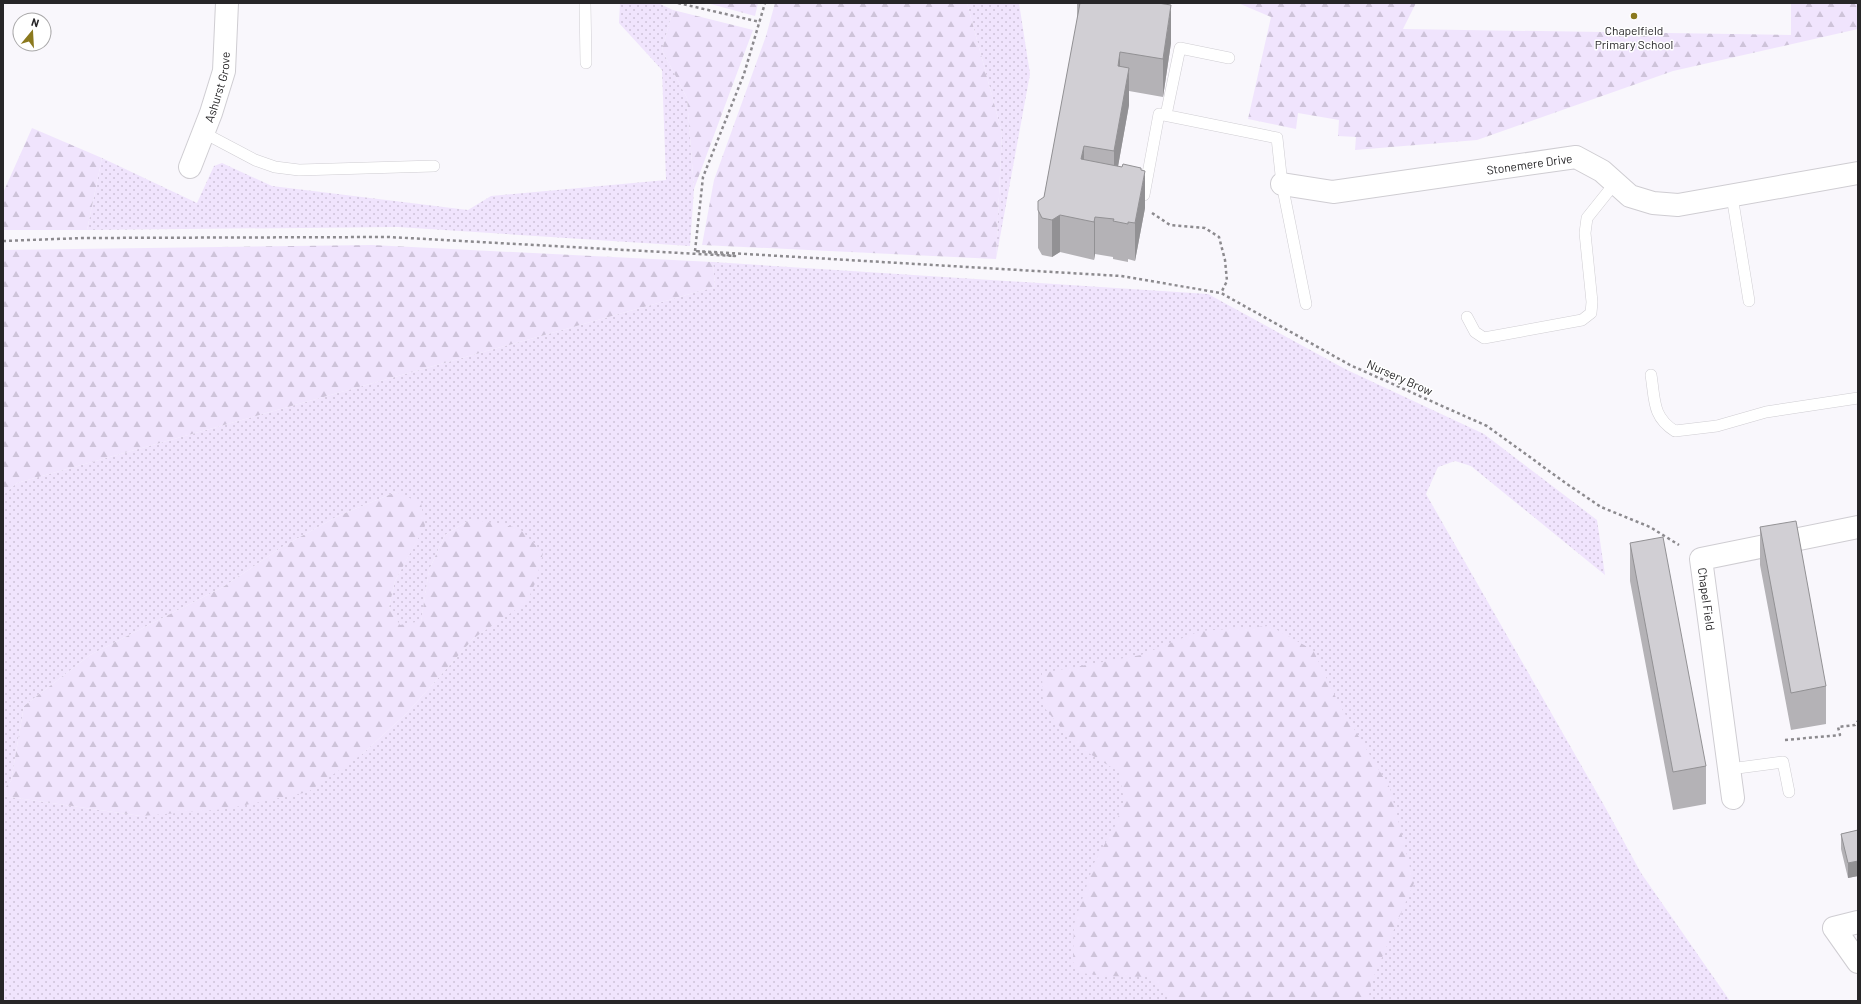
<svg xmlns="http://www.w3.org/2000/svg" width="1861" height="1004" viewBox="0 0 1861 1004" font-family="Barlow,sans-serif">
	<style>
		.grass { fill: url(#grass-dots) }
		.forest { fill: url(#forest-firs) }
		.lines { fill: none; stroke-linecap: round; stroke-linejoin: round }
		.lane-casing { stroke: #cfcdd2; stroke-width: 12 }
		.street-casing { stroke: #cfcdd2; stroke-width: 24 }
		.path { stroke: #8c8a8e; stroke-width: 2.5; stroke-dasharray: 3 3; stroke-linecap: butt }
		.lane { stroke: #fff; stroke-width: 11 }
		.street { stroke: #fff; stroke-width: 22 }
		.wall { fill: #b4b2b6 }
		.shaded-wall { fill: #929194 }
		.building { fill: #d1cfd4; stroke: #929194 }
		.poi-dot { fill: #8b791e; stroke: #fff; stroke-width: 1.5 }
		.labels { text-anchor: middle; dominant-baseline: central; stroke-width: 3; stroke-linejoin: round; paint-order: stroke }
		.poi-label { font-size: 12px; fill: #272628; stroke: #fff }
		.street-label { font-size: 12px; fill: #272628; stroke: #fff }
	</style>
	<defs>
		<pattern id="grass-dots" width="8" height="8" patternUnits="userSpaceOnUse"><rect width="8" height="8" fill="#f0e4fd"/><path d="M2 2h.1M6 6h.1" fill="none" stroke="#cec3d9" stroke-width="1.8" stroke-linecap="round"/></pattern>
		<pattern id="forest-firs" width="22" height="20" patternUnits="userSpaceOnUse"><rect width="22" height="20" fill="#f0e4fd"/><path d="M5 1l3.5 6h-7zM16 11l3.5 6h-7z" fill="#cec3d9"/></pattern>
	</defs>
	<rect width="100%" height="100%" fill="#f9f7fc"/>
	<path class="grass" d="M620 3H658L673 10 662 50 687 98 694 189 690 246 398 227 87 230 102 158 197 203 214 166 222 163 272 186 468 210 491 196 666 180 662 70 619 23Z
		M967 3H1019L1030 74 996 259 1002 133Z
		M713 262 1208 294 1345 369 1484 434 1597 520 1605 575 1471 466 1455 461 1438 467 1426 494 1605 807 1641 873 1730 1001H3V796L141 816 361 755 406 714 474 638 527 601 471 519 445 535 429 570 421 622 400 626 389 607 395 581 425 525 396 492 338 516 282 547 223 587 90 655 24 706 11 781 3 790V495L17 483 715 287Z"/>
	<path class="forest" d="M707 3H758L755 16Z
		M775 3H967L1002 133 996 259 702 245 714 180 766 36Z
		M1238 3H1416L1403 29 1791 35V3H1858V29L1673 71 1477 140 1355 150 1356 137 1338 136 1339 120 1298 113 1296 129 1248 119 1271 17Z
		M673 10 753 30 694 189 687 98 662 50Z
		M32 128 102 158 87 230H3V193Z
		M372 245 713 262 715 287 17 483 3 495V250Z
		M396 492 421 503 425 526 395 581 389 607 400 625 421 621 429 570 445 535 471 519 519 528 543 553 536 581 527 602 474 638 406 714 361 755 308 792 226 809 141 816 3 796V790L11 781 24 706 90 655 223 587 282 547 338 516Z
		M1270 626 1313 650 1339 704 1390 788 1414 883 1371 983 1368 1001H1169V999L1151 977 1105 976 1081 973 1073 962 1074 924 1094 863 1115 826 1124 801 1119 772 1074 744 1043 706 1042 673 1141 655 1200 631Z"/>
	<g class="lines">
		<g class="lane-casing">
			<path id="lane" d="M585 3 586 63
				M1166 115 1180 48 1229 58
				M204 133 255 160 275 167 299 170 434 166
				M1144 195 1159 114 1277 138 1282 184 1306 304
				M1732 196 1749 301
				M1467 317 1475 332 1484 338 1582 320 1591 313 1592 302 1585 233 1587 218 1615 183
				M1651 375C1655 399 1652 417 1675 431L1717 426 1766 412 1858 398
				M1730 769 1783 762 1789 792"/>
		</g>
		<g class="street-casing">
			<g id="street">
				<path id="s1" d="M190 167 211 113 224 71 227 3"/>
				<path id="s2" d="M1282 184 1333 192 1576 157 1602 171 1630 196 1653 203 1678 205 1858 173"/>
				<path d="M1733 798 1701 559 1858 527"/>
				<path d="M1858 922 1834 928 1858 962"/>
			</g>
		</g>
		<path class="path" d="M678 3 760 22
			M1152 213 1170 225 1205 228 1219 237 1225 260 1227 281 1221 293
			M3 241 83 238 389 237 735 256 695 251 1121 276 1221 293 1350 365 1487 426 1567 484 1601 507 1650 527 1679 545
			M695 251 703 177 744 74 765 3
			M1785 740 1840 735 1838 727 1855 725 1858 721"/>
		<use href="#lane" class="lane"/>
		<use href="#street" class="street"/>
	</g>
	<path class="wall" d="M1077 3H1158L1171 43 1163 97 1129 91V105L1118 166 1145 208 1135 261 1128 259V262L1113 259V257L1095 254 1094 260 1060 252 1052 257 1042 255 1038 248V210L1044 197 1077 22Z
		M1760 527 1826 686V724L1791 730 1760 565Z
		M1630 543 1706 766V804L1673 810 1630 581Z
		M1858 830V876L1848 878 1841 849V834Z"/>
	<path class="shaded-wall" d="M1171 5V43L1163 97V59Z
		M1120 52V89L1118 66Z
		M1129 68V105L1114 189V151Z
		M1084 146V184L1081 159Z
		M1145 171V208L1135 261V223Z
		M1060 215V252L1052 257V220Z
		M1095 217V254L1094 260V222Z
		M1858 861V876L1848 878V863Z"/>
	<path class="building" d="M1080 3H1158L1171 5 1163 59 1120 52 1118 66 1129 68 1114 151 1084 146 1081 159 1122 167 1123 164 1141 168V170L1145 171 1135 223 1128 222V224L1113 221 1114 219 1095 217 1094 222 1060 215 1052 220 1042 218 1038 210V201L1044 197Z
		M1796 521 1826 686 1791 693 1760 527Z
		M1663 537 1706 766 1673 772 1630 543Z
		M1858 830V861L1848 863 1841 834Z"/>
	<circle class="poi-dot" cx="1634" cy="16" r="4"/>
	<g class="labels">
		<g class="poi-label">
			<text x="1634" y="30">Chapelfield<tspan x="1634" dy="14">Primary School</tspan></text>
		</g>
		<g class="street-label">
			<text stroke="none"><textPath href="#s1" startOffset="85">Ashurst Grove</textPath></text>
			<text stroke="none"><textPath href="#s2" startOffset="250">Stonemere Drive</textPath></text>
			<text transform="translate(1400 377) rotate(24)">Nursery Brow</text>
			<text transform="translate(1707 599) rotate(82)">Chapel Field</text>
		</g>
	</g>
	<rect width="1861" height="1004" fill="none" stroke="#272628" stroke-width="8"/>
	<g transform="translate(32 32) rotate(18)"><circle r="19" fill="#ffffff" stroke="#a9a8a9"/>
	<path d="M0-3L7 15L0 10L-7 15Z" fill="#8b791e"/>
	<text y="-6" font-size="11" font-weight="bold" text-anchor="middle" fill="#272628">N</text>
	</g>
</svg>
